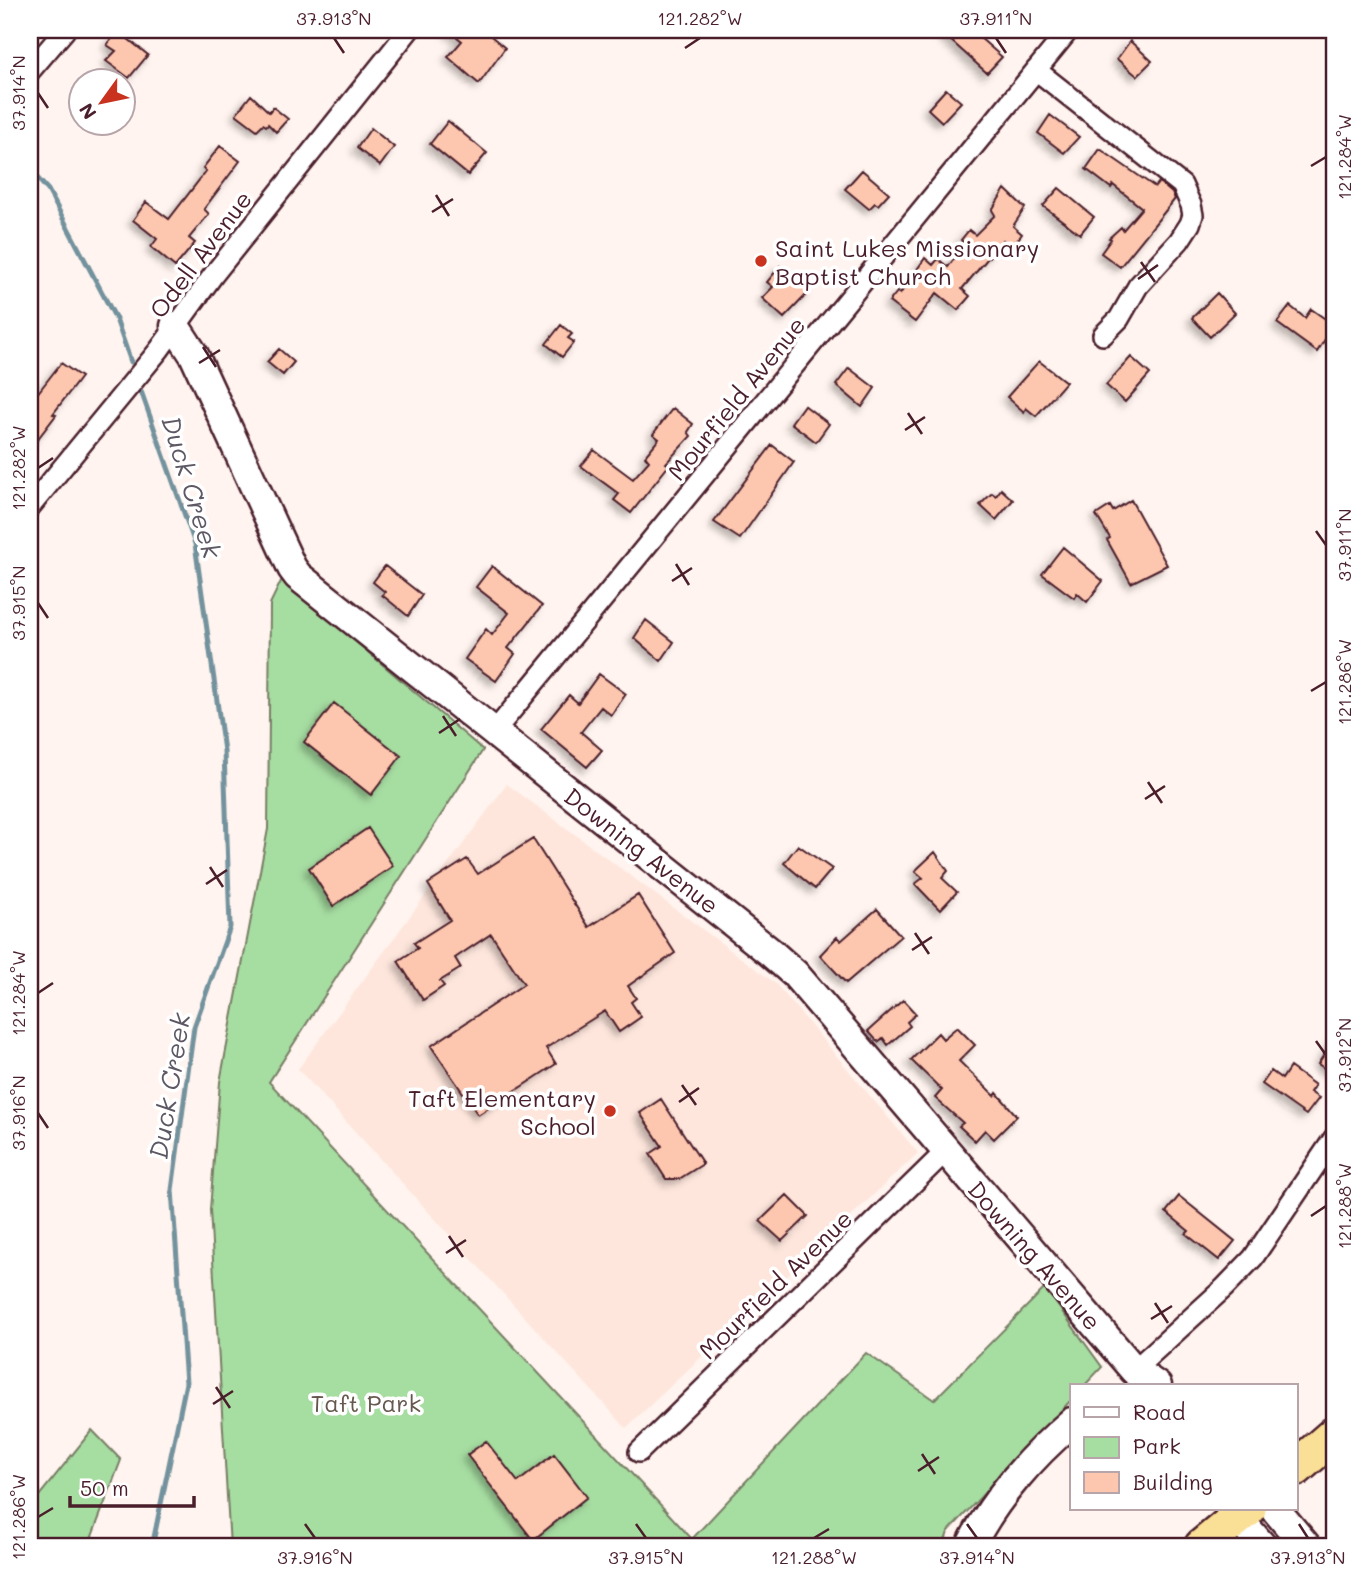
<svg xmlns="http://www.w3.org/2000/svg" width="1364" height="1577" viewBox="0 0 1364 1577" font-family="Mali,sans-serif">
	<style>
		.built { fill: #fee6dc }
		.green { fill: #a6dda1; stroke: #787e66; stroke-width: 2 }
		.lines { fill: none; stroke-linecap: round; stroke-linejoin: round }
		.stream { stroke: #73929d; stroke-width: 5 }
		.building { fill: #fdc7af; stroke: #4a1f2b; stroke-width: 2; filter: url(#shadow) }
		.street-casing { stroke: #4a1f2b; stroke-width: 24 }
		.secondary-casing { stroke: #4a1f2b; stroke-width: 33 }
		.highway-casing { stroke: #4a1f2b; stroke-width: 40 }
		.street { stroke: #fff; stroke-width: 19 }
		.secondary { stroke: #fff; stroke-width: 28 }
		.highway { stroke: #fadf96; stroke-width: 35 }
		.ticks { fill: none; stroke: #4a1f2b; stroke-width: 2.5 }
		.poi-dot { fill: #c8321e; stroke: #fff; stroke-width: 2.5 }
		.labels { text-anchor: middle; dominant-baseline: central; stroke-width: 7; stroke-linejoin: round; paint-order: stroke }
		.poi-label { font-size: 24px; fill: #4a1f2b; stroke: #fff; text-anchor: start }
		.street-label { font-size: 24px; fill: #4a1f2b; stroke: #fff }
		.park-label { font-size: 24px; fill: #66584e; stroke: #fff }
		.water-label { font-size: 26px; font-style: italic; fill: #5e5864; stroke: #fff }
		.neatline { fill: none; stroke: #4a1f2b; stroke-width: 2.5 }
		.ticks-label { font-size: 18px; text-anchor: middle; fill: #4a1f2b }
	</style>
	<defs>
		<filter id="shadow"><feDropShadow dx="-4.5" dy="4.5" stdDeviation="3.5" flood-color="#0004"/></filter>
	</defs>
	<rect width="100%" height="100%" fill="#fff4ef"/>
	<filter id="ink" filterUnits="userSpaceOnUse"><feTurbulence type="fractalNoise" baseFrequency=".0143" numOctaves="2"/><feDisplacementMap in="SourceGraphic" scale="14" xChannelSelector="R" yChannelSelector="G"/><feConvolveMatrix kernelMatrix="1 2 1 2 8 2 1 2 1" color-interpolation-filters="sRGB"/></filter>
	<g filter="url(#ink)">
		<path class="built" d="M507 784 776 984 918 1153 626 1428 298 1069Z"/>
		<path class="green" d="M282 579 483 750 269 1082 692 1539 866 1353 934 1400 1045 1288 1102 1367 1084 1386H1072V1399L948 1532 943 1547H230L210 1210 220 1082 268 829 270 604Z
			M92 1430 121 1460 88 1547H30V1507Z"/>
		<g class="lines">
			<path class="stream" d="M30 170 48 190 116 319 131 362
				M141 391 195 544 224 751 230 927 194 1027 172 1190 186 1383 152 1547"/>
		</g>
		<path class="building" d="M448 30H484L505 48 479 84 448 57 462 41Z
			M939 30H971L1002 57 987 73Z
			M118 31 148 55 129 78 106 61 116 51 107 45Z
			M1130 41 1152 61 1137 76 1117 59Z
			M946 89 961 102 942 122 928 109Z
			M251 95 269 112 273 107 288 119 276 132 268 124 266 126 263 124 257 130 236 114Z
			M1050 115 1079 137 1064 153 1038 133Z
			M448 121 487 153 468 175 430 144Z
			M371 128 394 147 380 166 357 148Z
			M220 146 240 161 204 209 209 214 189 238 195 243 175 267 151 247 157 239 133 220 146 202 169 219 206 171 203 168Z
			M1100 149 1155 187 1159 182 1172 193 1175 199 1120 267 1101 253 1111 239 1109 238 1121 227 1123 230 1142 208 1113 185 1111 188 1086 169Z
			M862 170 889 193 878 205 875 203 869 209 845 189Z
			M1059 188 1094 217 1080 234 1043 206Z
			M1005 189 1025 208 1013 226 1022 234 1012 247 1003 240 962 289 970 296 958 310 937 293 915 322 889 302 897 292 900 294 925 258 933 265 938 259 948 267 965 244 961 240 969 230 975 235 995 215 992 210Z
			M780 266 810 291 784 318 762 298 773 287 767 282Z
			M1217 293 1235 313 1210 337 1192 318Z
			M1290 306 1305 318 1311 309 1334 325 1317 352 1277 323Z
			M561 325 572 334 568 338 574 342 562 357 546 344Z
			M279 349 294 362 283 375 267 362Z
			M1131 357 1150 374 1125 402 1106 385Z
			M1039 361 1066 382 1036 416 1026 408 1024 412 1007 397Z
			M61 363 81 377 53 414 56 415 30 449V403Z
			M849 368 875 388 862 407 836 385Z
			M804 405 829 424 816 442 791 423Z
			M673 408 693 424 688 432 691 436 666 463 669 465 631 513 614 500 619 494 581 466 594 450 633 479 649 461 645 456 659 439 653 434Z
			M772 445 794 462 740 539 714 522Z
			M1001 489 1013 500 996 520 980 505 992 493 996 496Z
			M1131 500 1167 565 1131 583 1107 540 1110 538 1096 515 1110 506 1113 511Z
			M1063 547 1103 581 1087 602 1077 593 1074 598 1042 574Z
			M385 566 422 595 408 616 382 595 385 592 373 582Z
			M492 566 542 606 508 648 515 654 496 681 465 659 486 629 492 635 509 613 476 587Z
			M646 620 674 642 661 661 634 638Z
			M599 674 626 694 611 715 601 707 581 732 602 750 587 767 541 729 569 695 578 703Z
			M334 703 401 756 371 795 304 742Z
			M368 828 393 866 333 906 309 868Z
			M533 839 589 927 638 895 675 953 628 986 636 998 631 1002 641 1017 619 1032 605 1011 546 1048 556 1064 478 1115 431 1046 524 984 491 934 455 958 461 968 440 981 444 986 423 1000 398 961 418 948 414 943 450 920 428 884 467 859 478 874Z
			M798 845 832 869 815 889 784 863Z
			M935 852 948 871 942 878 957 892 940 910 915 884 923 878 915 871Z
			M877 909 901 936 846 983 820 955 837 937 841 941Z
			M903 1000 916 1014 907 1022 910 1026 888 1045 883 1038 878 1042 868 1031Z
			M957 1027 975 1045 959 1061 995 1096 997 1093 1017 1116 994 1139 985 1130 975 1141 959 1126 963 1123 935 1098 942 1090 911 1060 938 1033 943 1039Z
			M1334 1039V1075L1318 1064Z
			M1290 1067 1315 1085 1310 1092 1319 1098 1306 1115 1262 1084 1271 1071 1282 1079Z
			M661 1099 703 1164 679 1179H666L650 1154 662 1146 640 1113Z
			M787 1195 808 1216 782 1241 760 1221Z
			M1179 1196 1235 1241 1219 1260 1186 1234 1189 1231 1166 1212Z
			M486 1441 518 1482 554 1454 587 1497 533 1540 467 1455Z"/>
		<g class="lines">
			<g class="street-casing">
				<path id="street" d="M1036 70 1182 185 1191 205 1193 215 1190 224 1179 241 1138 286 1119 319 1103 335
					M30 71 65 30
					M30 507 159 350 214 274 409 30
					M494 732 1069 30
					M1134 1370 1224 1288 1253 1258 1334 1138
					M639 1452 946 1151"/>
			</g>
			<g class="secondary-casing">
				<path id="secondary" d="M175 326 194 355 292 568 298 576 770 952 795 974 1134 1370 1157 1386
					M1230 1509 1263 1547
					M1275 1509 1307 1547
					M970 1547C993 1500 1032 1456 1072 1422"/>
			</g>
			<g class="highway-casing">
				<path id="highway" d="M1296 1468 1334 1435
					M1202 1547 1248 1509"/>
			</g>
			<use href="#street" class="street"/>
			<use href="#secondary" class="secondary"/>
			<use href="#highway" class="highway"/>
		</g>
	</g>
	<path class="ticks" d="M334 38 344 53M996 38 1006 53M685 48 700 38M38 93 48 108M1311 166 1326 157M436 195 449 216M432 212 453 199M1141 262 1155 282M1138 279 1158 265M203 347 216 367M199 363 220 350M908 413 922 434M905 430 925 417M38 468 53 458M1316 531 1326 545M676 564 689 585M672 581 692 568M38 603 48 618M1311 691 1326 682M443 716 456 736M439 733 460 719M1148 782 1162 803M1145 799 1165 786M210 867 223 887M206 884 227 870M915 933 929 954M912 950 932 937M38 993 53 983M1316 1041 1326 1055M682 1085 696 1105M679 1102 699 1088M38 1113 48 1128M1311 1216 1326 1206M449 1236 463 1257M446 1253 466 1240M1155 1303 1168 1323M1151 1319 1172 1306M216 1387 230 1408M213 1404 233 1391M922 1454 935 1474M918 1471 939 1457M38 1517 53 1508M305 1524 315 1538M636 1524 646 1538M967 1524 977 1538M1299 1524 1308 1538M814 1538 829 1529"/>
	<g class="poi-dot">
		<circle cx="761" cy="261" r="7"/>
		<circle cx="610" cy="1111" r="7"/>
	</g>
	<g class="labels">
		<g class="poi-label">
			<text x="775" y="247">Saint Lukes Missionary<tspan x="775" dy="28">Baptist Church</tspan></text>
			<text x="596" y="1097" text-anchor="end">Taft Elementary<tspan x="596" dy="28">School</tspan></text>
		</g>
		<g class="street-label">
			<text transform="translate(200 254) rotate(-53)">Odell Avenue</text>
			<text transform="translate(736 398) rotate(-51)">Mourfield Avenue</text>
			<text transform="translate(642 850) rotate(38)">Downing Avenue</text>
			<text transform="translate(1035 1255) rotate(49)">Downing Avenue</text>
			<text transform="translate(775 1284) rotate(-44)">Mourfield Avenue</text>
		</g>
		<g class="park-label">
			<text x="366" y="1402">Taft Park</text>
		</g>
		<g class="water-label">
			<text transform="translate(192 487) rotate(73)">Duck Creek</text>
			<text transform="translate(169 1086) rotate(-81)">Duck Creek</text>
		</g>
	</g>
	<rect width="1364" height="1577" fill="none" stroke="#fff" stroke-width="77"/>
	<rect x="1070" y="1384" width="228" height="126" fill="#ffffff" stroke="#b7a5aa" stroke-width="2"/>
	<rect x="1084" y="1407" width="35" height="10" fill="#ffffff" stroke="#b7a5aa" stroke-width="2"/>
	<text x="1133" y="1420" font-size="21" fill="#4a1f2b">Road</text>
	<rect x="1084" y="1437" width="35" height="21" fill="#a6dda1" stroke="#b7a5aa" stroke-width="2"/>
	<text x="1133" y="1454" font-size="21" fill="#4a1f2b">Park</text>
	<rect x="1084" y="1472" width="35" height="21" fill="#fdc7af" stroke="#b7a5aa" stroke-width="2"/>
	<text x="1133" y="1490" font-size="21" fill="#4a1f2b">Building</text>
	<g transform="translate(102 102) rotate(237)"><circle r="33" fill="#ffffff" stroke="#b7a5aa" stroke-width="2"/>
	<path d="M0-5L12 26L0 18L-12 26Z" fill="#c8321e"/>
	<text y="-10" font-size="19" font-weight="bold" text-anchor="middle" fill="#4a1f2b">N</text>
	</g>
	<path d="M70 1496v10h124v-10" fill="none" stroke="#4a1f2b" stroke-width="3.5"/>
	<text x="80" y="1496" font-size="21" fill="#4a1f2b" stroke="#ffffff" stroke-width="5" paint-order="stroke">50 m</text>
	<rect x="38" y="38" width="1288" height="1500" class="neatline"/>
	<g class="ticks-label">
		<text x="334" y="25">37.913°N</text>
		<text x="700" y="25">121.282°W</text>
		<text x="996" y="25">37.911°N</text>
		<text transform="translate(19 93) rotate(-90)" y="6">37.914°N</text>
		<text transform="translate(1345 157) rotate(-90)" y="6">121.284°W</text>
		<text transform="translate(19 468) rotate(-90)" y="6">121.282°W</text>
		<text transform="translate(1345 545) rotate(-90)" y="6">37.911°N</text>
		<text transform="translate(19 603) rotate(-90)" y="6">37.915°N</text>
		<text transform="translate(1345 682) rotate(-90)" y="6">121.286°W</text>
		<text transform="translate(19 993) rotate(-90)" y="6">121.284°W</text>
		<text transform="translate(1345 1055) rotate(-90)" y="6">37.912°N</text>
		<text transform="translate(19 1113) rotate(-90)" y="6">37.916°N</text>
		<text transform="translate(1345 1206) rotate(-90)" y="6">121.288°W</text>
		<text transform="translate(19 1517) rotate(-90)" y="6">121.286°W</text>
		<text x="315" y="1564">37.916°N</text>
		<text x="646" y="1564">37.915°N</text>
		<text x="814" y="1564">121.288°W</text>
		<text x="977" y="1564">37.914°N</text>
		<text x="1308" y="1564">37.913°N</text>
	</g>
</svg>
